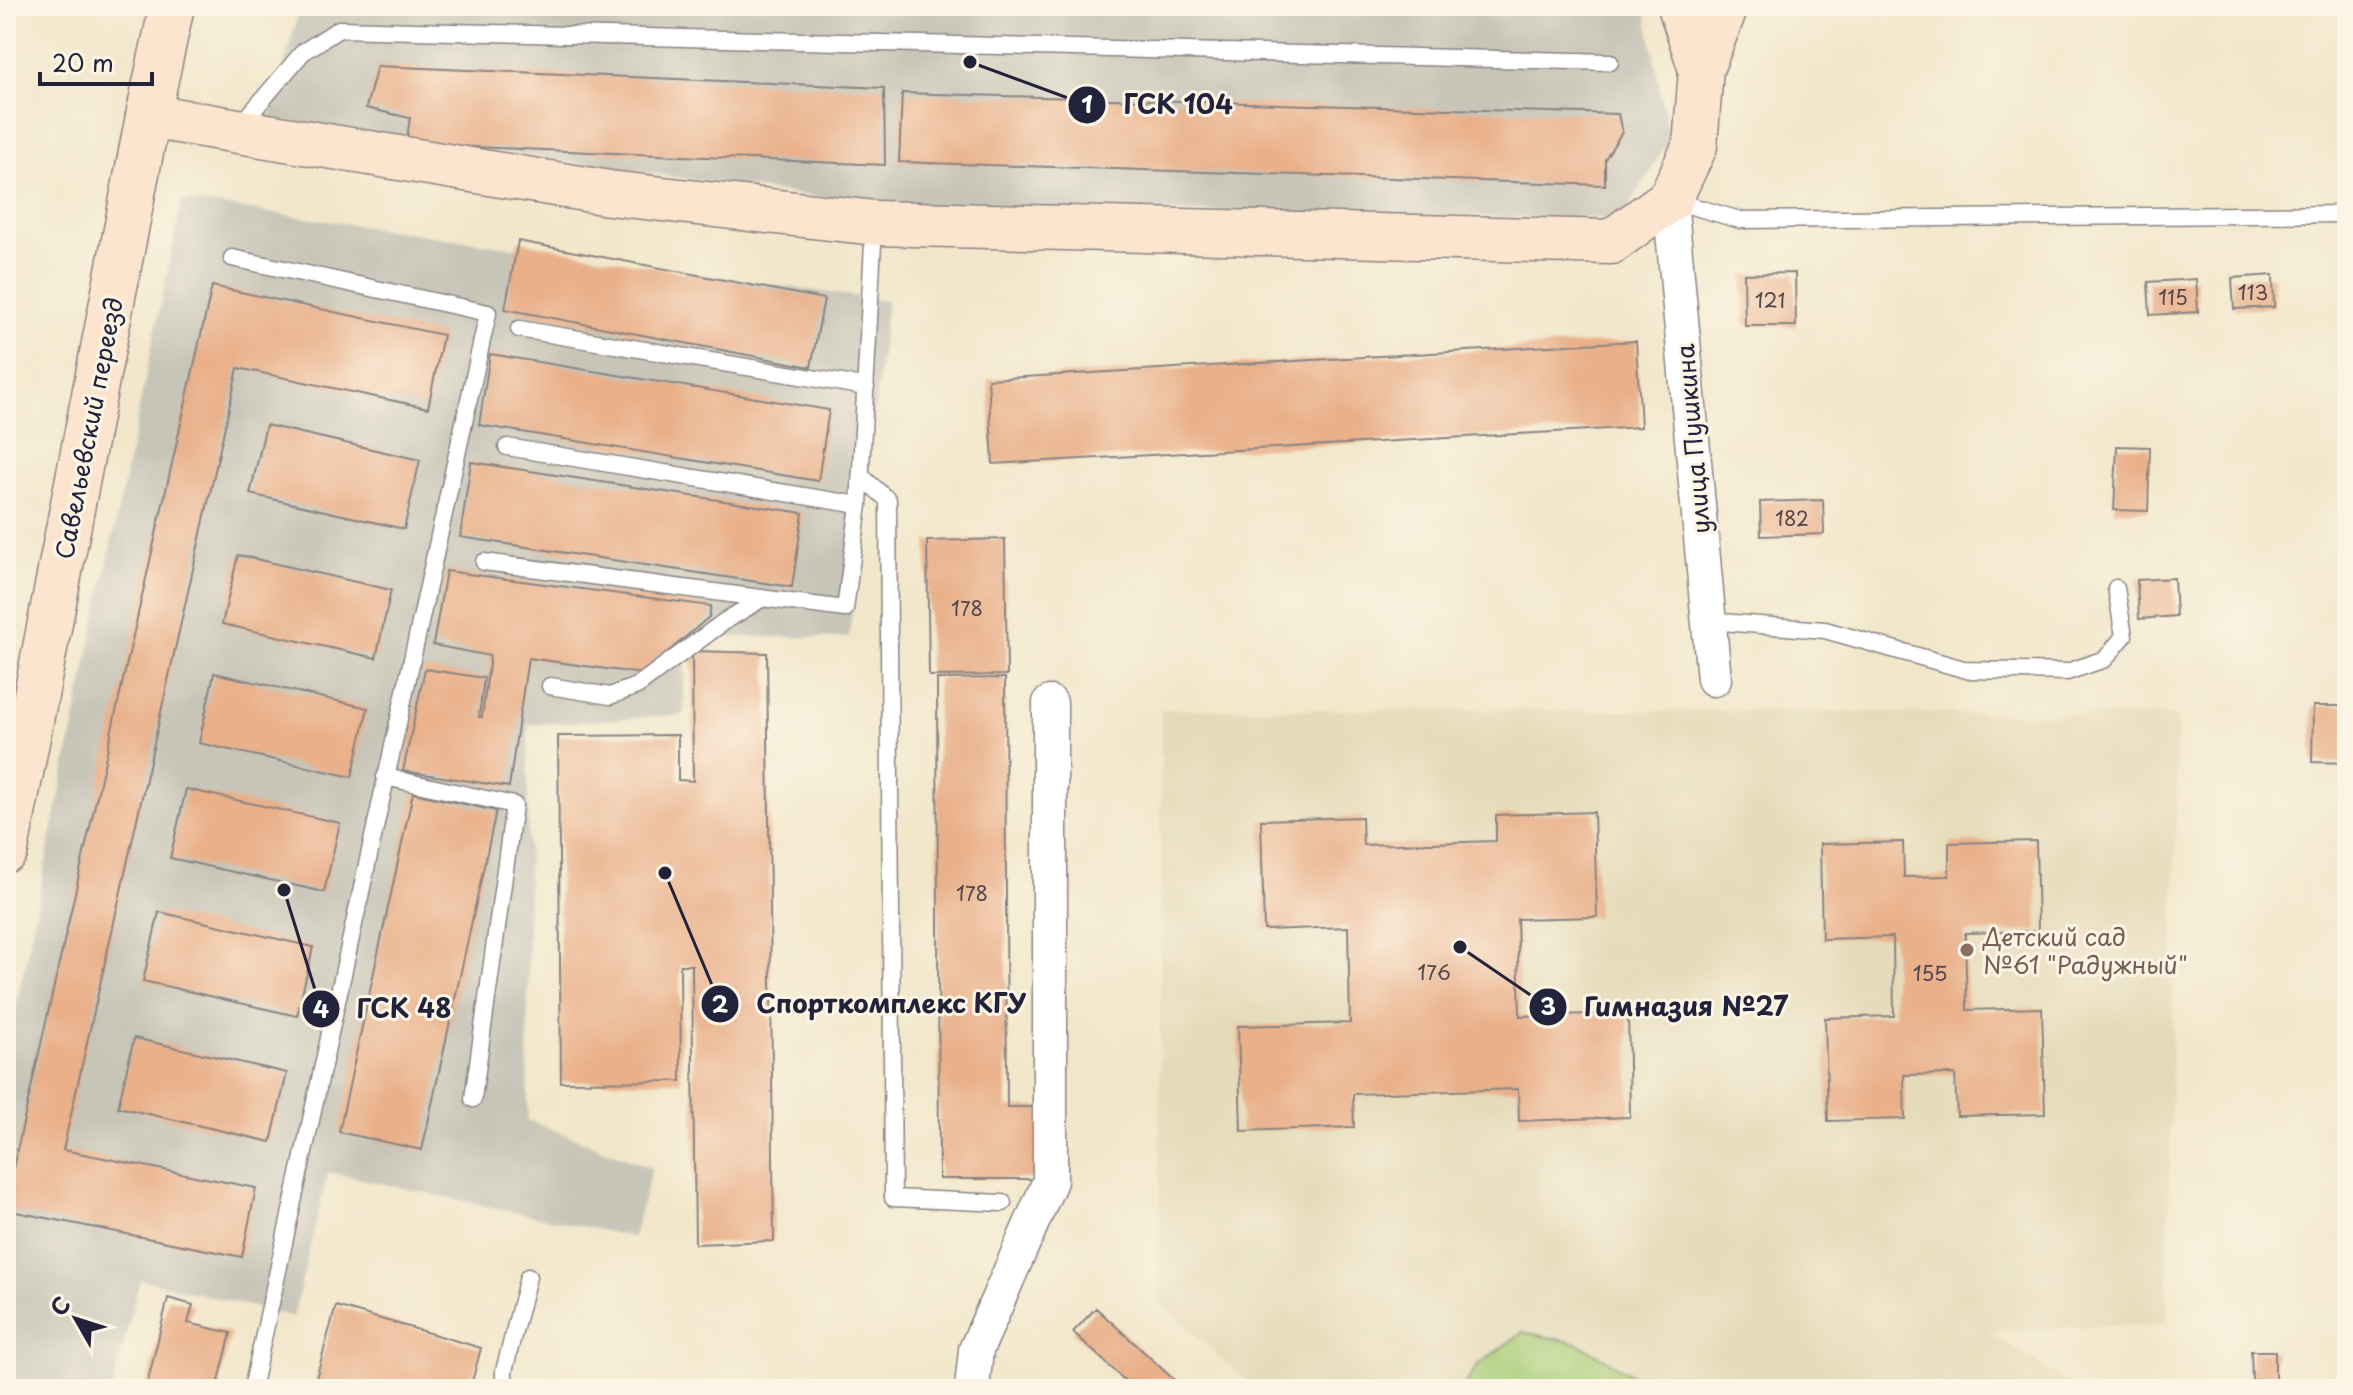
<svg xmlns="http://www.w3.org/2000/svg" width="2353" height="1395" viewBox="0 0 2353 1395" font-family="'Playpen Sans',sans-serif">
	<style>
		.built { fill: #e5dbba }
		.industrial { fill: #c7c5b8 }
		.green { fill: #a7cc76; stroke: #647758; stroke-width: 2 }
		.building { fill: #e9b08a }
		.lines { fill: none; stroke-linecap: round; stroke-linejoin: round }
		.service-casing { stroke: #8a8483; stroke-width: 19 }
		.minor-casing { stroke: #8a8483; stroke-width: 37 }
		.secondary-casing { stroke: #8a8483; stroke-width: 47 }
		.service { stroke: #fff; stroke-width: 16 }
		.minor { stroke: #fff; stroke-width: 34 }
		.secondary { stroke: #fce5cf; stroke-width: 44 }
		.education-dot { fill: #8d6e63; stroke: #fcf5e5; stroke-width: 3 }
		.labels { text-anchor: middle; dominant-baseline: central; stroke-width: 6; stroke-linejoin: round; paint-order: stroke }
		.number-label { font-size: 20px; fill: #54464f }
		.street-label { font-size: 24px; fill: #22223b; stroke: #fcf5e5 }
		.education-label { font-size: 24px; fill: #785e54; stroke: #fcf5e5; text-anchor: start }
		.leader { fill: none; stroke: #22223b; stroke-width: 3 }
		.callout-dot { fill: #22223b; stroke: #fcf5e5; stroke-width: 3 }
		.mark-label { font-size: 24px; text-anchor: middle; font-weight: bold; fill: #fff }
		.callout-label { font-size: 26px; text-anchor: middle; font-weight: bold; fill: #22223b; stroke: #fcf5e5; stroke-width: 6; stroke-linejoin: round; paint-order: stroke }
	</style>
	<rect width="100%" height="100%" fill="#fcf5e5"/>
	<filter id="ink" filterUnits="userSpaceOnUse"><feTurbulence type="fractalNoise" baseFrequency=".0125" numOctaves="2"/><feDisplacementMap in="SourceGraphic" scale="16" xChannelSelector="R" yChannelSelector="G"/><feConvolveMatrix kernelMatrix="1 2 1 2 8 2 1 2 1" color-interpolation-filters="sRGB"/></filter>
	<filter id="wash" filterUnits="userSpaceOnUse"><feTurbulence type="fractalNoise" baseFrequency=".006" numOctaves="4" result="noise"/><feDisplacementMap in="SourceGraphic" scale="32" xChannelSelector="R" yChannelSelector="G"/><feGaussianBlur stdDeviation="1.8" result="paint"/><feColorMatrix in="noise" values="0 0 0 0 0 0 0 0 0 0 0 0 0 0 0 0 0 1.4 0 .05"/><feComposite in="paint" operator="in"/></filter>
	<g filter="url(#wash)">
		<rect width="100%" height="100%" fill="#f2e7cb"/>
		<path class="built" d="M1161 709 1763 711 2178 716 2167 1323 1987 1331 2078 1389H1255L1159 1303Z"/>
		<path class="industrial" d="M300 6H1645L1669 139 1622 219 885 207 270 119Z
			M182 200 887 301 849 638 686 636 684 715 528 725V1120L652 1168 633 1237 328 1172 293 1317 140 1279 112 1389H6V1056Z"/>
		<path class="green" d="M1523 1332 1577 1343 1657 1389H1462L1478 1365Z"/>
		<g id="blocks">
			<path class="building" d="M377 66 884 88 885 165 406 144 410 118 366 108Z
				M902 93 1618 114 1622 132 1605 159V185L899 162Z
				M518 241 824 299 811 367 505 309Z
				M1795 273 1796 326H1745L1744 274Z
				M2273 275 2274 307 2234 309 2232 278Z
				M2196 279 2198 312 2150 315 2148 282Z
				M212 286 443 335 428 408 238 368 63 1150 256 1188 242 1257 6 1210V1199Z
				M1636 341 1641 427 993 464 988 379Z
				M490 354 829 410 818 481 479 425Z
				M266 425 420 460 404 529 250 494Z
				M2117 446 2150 447 2148 511 2114 510Z
				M471 462 803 513 792 587 460 537Z
				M1823 500 1824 534 1761 536 1760 502Z
				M1005 539 1007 675 929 676 927 541Z
				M238 555 391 590 376 658 222 624Z
				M446 571 711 606 709 617 642 674 528 658 509 787 403 771 425 669 484 678 479 717H482L490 656 433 645Z
				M2174 578 2176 616 2139 619 2137 580Z
				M692 651 767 653 774 1241 695 1244 692 965H680L681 1081 561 1082 558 736 678 735V780L693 781Z
				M214 673 368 708 352 777 199 743Z
				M1005 678 1007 1107H1040V1179H939L937 679Z
				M2313 706H2347V763L2312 762Z
				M186 789 340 823 324 892 170 858Z
				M413 793 496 811 422 1150 339 1132Z
				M1594 812 1597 917 1517 919 1520 1016 1628 1013 1630 1117 1519 1121 1518 1089 1353 1094 1354 1127 1241 1131 1238 1026 1350 1023 1348 927 1264 930 1261 820 1362 817 1363 845 1496 841V815Z
				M2036 841 2038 931 1965 933 1967 1010 2042 1008 2045 1114 1957 1116 1955 1074 1904 1075 1905 1119 1828 1121 1825 1018 1894 1016 1893 937 1822 939 1820 844 1903 842 1904 877 1949 876V843Z
				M159 912 313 947 297 1016 143 981Z
				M134 1038 287 1073 271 1142 118 1107Z
				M168 1298 193 1305 188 1323 231 1333 217 1389H146Z
				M336 1306 481 1348 470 1389H313Z
				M1096 1308 1184 1389H1134L1073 1332Z
				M2251 1351H2275V1380H2252Z"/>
		</g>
	</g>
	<g filter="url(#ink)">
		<use href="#blocks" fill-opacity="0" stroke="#8a8483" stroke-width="2"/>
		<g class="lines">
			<g class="service-casing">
				<path id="service" d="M240 126 303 52 339 29 1610 62
					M1671 200 1740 220 2347 214
					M232 258 488 313 252 1389
					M519 329 866 387
					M507 447 859 505
					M861 476 888 500 893 1198 1003 1203
					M484 562 845 609 859 505 874 225
					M1709 621 1825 630 1967 670 2067 672 2105 659 2124 636 2116 588
					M550 686 610 696 637 686 725 621 763 598
					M385 777 514 805 473 1099
					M504 1389V1371L528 1277"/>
			</g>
			<g class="minor-casing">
				<path id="minor" d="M1670 199 1714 679
					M972 1389 976 1350 1050 1181V703"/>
			</g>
			<g class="secondary-casing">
				<path id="secondary" d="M1680 6 1701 69
					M148 116 609 193 875 223 1611 242 1670 199 1695 146 1701 69 1726 6
					M6 850 148 116 172 6"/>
			</g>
			<use href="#service" class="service"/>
			<use href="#minor" class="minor"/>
			<use href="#secondary" class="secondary"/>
		</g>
	</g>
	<circle class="education-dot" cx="1967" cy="950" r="8"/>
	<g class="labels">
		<g class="number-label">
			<text x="2253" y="292">113</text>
			<text x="2173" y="297">115</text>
			<text x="1770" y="300">121</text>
			<text x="1792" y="518">182</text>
			<text x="967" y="608">178</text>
			<text x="972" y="893">178</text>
			<text x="1434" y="972">176</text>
			<text x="1930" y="973">155</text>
		</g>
		<g class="street-label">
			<text transform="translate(88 428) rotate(-79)">Савельевский переезд</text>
			<text transform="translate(1692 439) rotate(-95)">улица Пушкина</text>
		</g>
		<g class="education-label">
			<text x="1983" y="936">Детский сад<tspan x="1983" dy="28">№61 "Радужный"</tspan></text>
		</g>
	</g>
	<path class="leader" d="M970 62L1087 105M665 873L720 1004M1460 947L1548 1007M284 890L321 1009"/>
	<g class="callout-dot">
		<circle cx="970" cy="62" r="8"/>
		<circle cx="665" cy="873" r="8"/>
		<circle cx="1460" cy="947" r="8"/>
		<circle cx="284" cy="890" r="8"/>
		<circle cx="1087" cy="105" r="20"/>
		<circle cx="720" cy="1004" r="20"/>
		<circle cx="1548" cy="1007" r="20"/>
		<circle cx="321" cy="1009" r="20"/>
	</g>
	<g class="mark-label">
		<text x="1087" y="113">1</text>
		<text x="720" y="1013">2</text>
		<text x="1548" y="1015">3</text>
		<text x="321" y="1018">4</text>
	</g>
	<g class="callout-label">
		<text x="1178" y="114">ГСК 104</text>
		<text x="891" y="1013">Спорткомплекс КГУ</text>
		<text x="1686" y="1016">Гимназия №27</text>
		<text x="404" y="1018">ГСК 48</text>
	</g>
	<rect width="2353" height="1395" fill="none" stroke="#fcf5e5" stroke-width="32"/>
	<g transform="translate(76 1319) rotate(309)" stroke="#fcf5e5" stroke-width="6" paint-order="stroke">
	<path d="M0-6L14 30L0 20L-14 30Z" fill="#22223b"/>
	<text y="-12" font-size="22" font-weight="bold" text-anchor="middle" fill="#22223b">С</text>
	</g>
	<path d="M40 72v12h112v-12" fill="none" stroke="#22223b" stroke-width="4"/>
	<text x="52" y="72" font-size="24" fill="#22223b" stroke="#fcf5e5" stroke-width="6" paint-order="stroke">20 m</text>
</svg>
